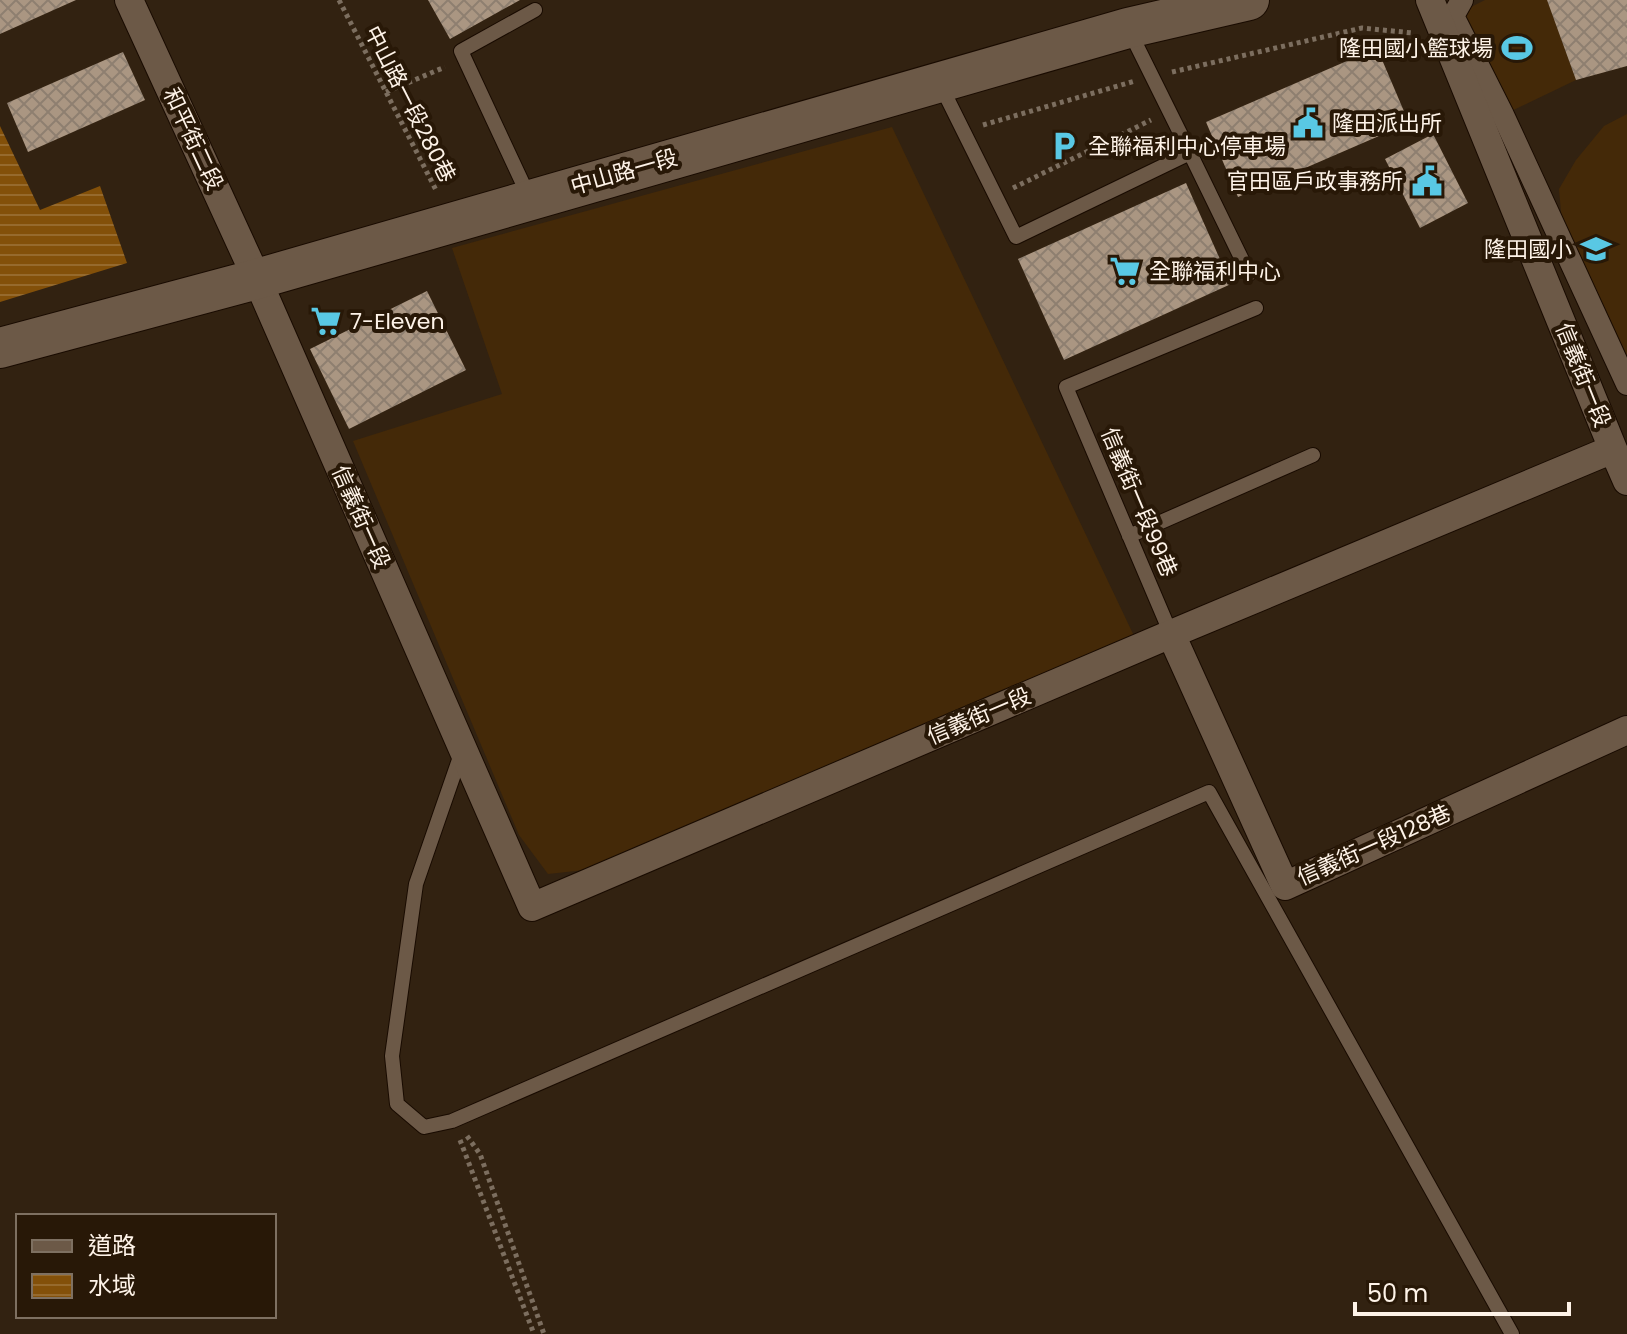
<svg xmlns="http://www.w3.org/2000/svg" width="1627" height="1334" viewBox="0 0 1627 1334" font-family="Poppins,'Noto Sans TC',sans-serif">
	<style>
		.grass { fill: #442908 }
		.water { fill: url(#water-rules) }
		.building { fill: url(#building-cross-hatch) }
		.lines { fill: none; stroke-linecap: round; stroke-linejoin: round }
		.service-casing { stroke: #190b00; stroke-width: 16 }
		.pedestrian-casing { stroke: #190b00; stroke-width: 24 }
		.minor-casing { stroke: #190b00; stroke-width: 30 }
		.secondary-casing { stroke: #190b00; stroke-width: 42 }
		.path { stroke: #7c6e5f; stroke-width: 5; stroke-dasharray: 4 4; stroke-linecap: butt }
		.service { stroke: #6c5947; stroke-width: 14 }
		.pedestrian { stroke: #6c5947; stroke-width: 22 }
		.minor { stroke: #6c5947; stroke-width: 28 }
		.secondary { stroke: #6c5947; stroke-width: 40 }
		.labels { text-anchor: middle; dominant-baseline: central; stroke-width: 8; stroke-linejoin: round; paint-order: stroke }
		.poi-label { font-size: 22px; fill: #fef3e8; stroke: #281807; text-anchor: start }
		.street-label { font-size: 22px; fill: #fef3e8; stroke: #281807 }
	</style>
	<defs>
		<pattern id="water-rules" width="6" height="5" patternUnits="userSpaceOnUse" patternTransform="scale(2)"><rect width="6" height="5" fill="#835009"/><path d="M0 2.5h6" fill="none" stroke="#966a2d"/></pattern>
		<pattern id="building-cross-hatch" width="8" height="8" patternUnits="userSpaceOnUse" patternTransform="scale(2)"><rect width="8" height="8" fill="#aa9682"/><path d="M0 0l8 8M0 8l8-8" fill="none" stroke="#8e7f70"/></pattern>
	</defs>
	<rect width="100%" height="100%" fill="#322211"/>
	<path class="grass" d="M1485 0H1547L1576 80 1503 115 1453 16Z
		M1627 114V383L1562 223 1559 189 1576 160 1604 126Z
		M892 127 1135 638 585 870 548 874 519 835 353 441 502 394 452 248Z"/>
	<path class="water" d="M0 126 40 210 100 186 127 263 0 302Z"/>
	<path class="building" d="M0 0H76L0 34Z
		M428 0H520L450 39Z
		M1547 0H1627V66L1576 80Z
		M1377 48 1409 123 1238 197 1206 122Z
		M123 52 145 100 28 152 7 103Z
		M1433 134 1468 203 1420 228 1385 159Z
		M1186 183 1231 284 1064 360 1018 259Z
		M427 291 466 370 349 429 310 349Z"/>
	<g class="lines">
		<g class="service-casing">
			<path id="service" d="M941 86 1016 237 1190 153 1129 30
				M1190 153 1249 274
				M530 199 461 51 535 10
				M1129 536 1313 455
				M1171 634 1066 387 1256 308
				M461 754 416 884 392 1056 397 1104 424 1127 452 1121 1209 792 1512 1334"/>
		</g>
		<g class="pedestrian-casing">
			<path id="pedestrian" d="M1462 0 1453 16 1503 115 1627 384"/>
		</g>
		<g class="minor-casing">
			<path id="minor" d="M129 0 257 279 532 907 1171 634 1613 449 1430 0
				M1613 449 1627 481
				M1171 634 1285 886 1627 730"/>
		</g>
		<g class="secondary-casing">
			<path id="secondary" d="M0 348 257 279 1128 28 1249 0"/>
		</g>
		<path class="path" d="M339 0 437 192
			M1172 72 1362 28 1413 33
			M386 92 445 67
			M983 125 1135 81
			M1013 188 1151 120
			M467 1136 480 1154 544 1334
			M460 1140 534 1334"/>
		<use href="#service" class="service"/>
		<use href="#pedestrian" class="pedestrian"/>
		<use href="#minor" class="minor"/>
		<use href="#secondary" class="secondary"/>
	</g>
	<defs>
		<g id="stadium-bare" transform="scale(2.4)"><path d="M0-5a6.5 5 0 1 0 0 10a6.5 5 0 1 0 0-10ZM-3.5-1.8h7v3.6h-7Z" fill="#59c8e4" stroke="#281807" stroke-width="2.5" paint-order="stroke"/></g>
		<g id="civic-bare" transform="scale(2.4)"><path d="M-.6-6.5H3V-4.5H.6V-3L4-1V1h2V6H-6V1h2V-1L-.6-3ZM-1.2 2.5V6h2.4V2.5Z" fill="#59c8e4" stroke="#281807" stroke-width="2.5" paint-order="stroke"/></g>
		<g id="parking-bare" transform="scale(2.4)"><path d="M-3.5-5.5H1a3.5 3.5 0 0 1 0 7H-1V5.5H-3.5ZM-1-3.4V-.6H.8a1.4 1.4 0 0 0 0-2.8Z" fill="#59c8e4" stroke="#281807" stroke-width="2.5" paint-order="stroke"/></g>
		<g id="school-bare" transform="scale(2.4)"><path d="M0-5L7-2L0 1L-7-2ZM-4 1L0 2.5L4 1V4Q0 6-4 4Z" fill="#59c8e4" stroke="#281807" stroke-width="2.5" paint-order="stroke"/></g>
		<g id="supermarket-bare" transform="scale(2.4)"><path d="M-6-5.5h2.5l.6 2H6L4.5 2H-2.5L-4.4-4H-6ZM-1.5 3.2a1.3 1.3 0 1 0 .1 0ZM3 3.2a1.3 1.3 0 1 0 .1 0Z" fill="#59c8e4" stroke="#281807" stroke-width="2.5" paint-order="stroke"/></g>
	</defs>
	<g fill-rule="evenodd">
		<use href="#stadium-bare" x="1517" y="48"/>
		<use href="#civic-bare" x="1308" y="123"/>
		<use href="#parking-bare" x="1064" y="146"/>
		<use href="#civic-bare" x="1427" y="181"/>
		<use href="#school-bare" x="1596" y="249"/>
		<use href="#supermarket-bare" x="1125" y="271"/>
		<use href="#supermarket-bare" x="326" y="321"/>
	</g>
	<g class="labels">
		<g class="poi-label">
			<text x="1493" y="48" text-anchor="end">隆田國小籃球場</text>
			<text x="1332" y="123">隆田派出所</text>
			<text x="1088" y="146">全聯福利中心停車場</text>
			<text x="1403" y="181" text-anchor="end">官田區戶政事務所</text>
			<text x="1572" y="249" text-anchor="end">隆田國小</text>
			<text x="1149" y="271">全聯福利中心</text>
			<text x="350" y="321">7-Eleven</text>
		</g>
		<g class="street-label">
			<text transform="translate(410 104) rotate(63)">中山路一段280巷</text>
			<text transform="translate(193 139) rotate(65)">和平街二段</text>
			<text transform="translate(624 172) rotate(-16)">中山路一段</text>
			<text transform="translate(1583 375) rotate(68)">信義街一段</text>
			<text transform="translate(1139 502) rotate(67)">信義街一段99巷</text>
			<text transform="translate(361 517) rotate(66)">信義街一段</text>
			<text transform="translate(979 716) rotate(-23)">信義街一段</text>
			<text transform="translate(1374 845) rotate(-24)">信義街一段128巷</text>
		</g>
	</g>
	<rect x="16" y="1214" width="260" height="104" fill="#281807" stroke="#7e7061" stroke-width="2"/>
	<rect x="32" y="1240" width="40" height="12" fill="#6c5947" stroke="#7e7061" stroke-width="2"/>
	<text x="88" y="1254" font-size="24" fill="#fef3e8">道路</text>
	<rect x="32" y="1274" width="40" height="24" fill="url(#water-rules)" stroke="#7e7061" stroke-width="2"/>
	<text x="88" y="1294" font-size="24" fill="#fef3e8">水域</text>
	<path d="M1355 1302v12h214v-12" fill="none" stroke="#fef3e8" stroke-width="4"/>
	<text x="1367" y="1302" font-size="24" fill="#fef3e8" stroke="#281807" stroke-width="6" paint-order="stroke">50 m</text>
</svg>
